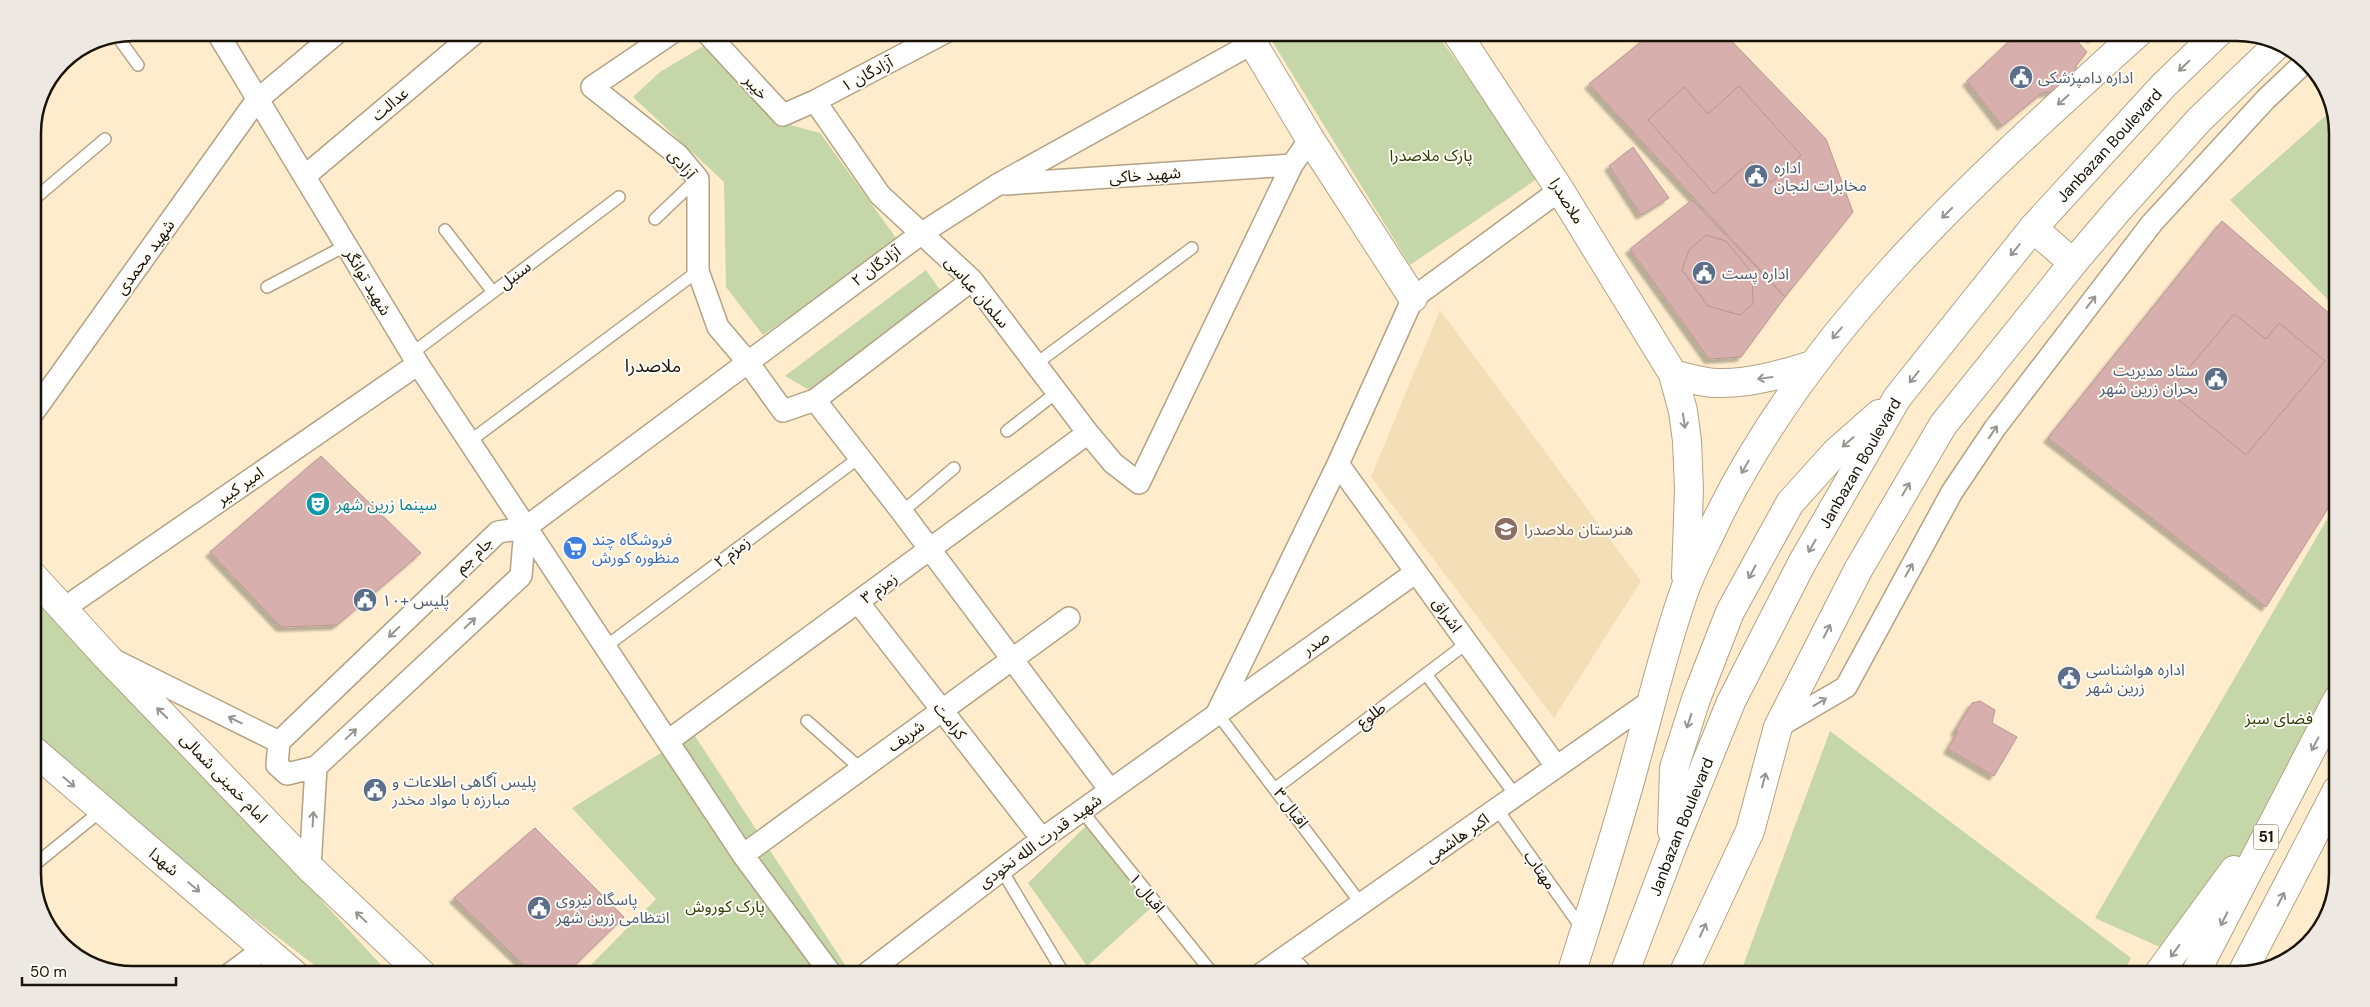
<svg xmlns="http://www.w3.org/2000/svg" width="2370" height="1007" viewBox="0 0 2370 1007" font-family="'DM Sans','Noto Sans Arabic',sans-serif">
	<style>
		.built { fill: #f4deb8 }
		.green { fill: #c5d6a8 }
		.building { fill: #d7afad; stroke: #bb9593; filter: url(#shadow) }
		.lines { fill: none; stroke-linecap: round; stroke-linejoin: round }
		.lane-casing { stroke: #b3a284; stroke-width: 14 }
		.street-casing { stroke: #b3a284; stroke-width: 24 }
		.secondary-casing { stroke: #b3a284; stroke-width: 30 }
		.primary-casing { stroke: #b3a284; stroke-width: 30 }
		.highway-casing { stroke: #b3a284; stroke-width: 30 }
		.lane { stroke: #fff; stroke-width: 11 }
		.street { stroke: #fff; stroke-width: 21 }
		.secondary { stroke: #fff; stroke-width: 28 }
		.primary { stroke: #fff; stroke-width: 28 }
		.highway { stroke: #fff; stroke-width: 28 }
		.oneway { stroke: #989590 }
		.labels { text-anchor: middle; dominant-baseline: central; stroke-width: 4; stroke-linejoin: round; paint-order: stroke }
		.shield { fill: #fffbf5; stroke: #5e594f; stroke-width: 1 }
		.shield-label { font-size: 15px; font-weight: bold; fill: #191308 }
		.street-label { font-size: 16px; fill: #191308; stroke: #fffbf5 }
		.service-label { font-size: 16px; fill: #4e5e75; stroke: #fffbf5; text-anchor: start }
		.park-label { font-size: 16px; fill: #2e3c07; stroke: #fffbf5 }
		.culture-label { font-size: 16px; fill: #0d838f; stroke: #fffbf5; text-anchor: start }
		.education-label { font-size: 16px; fill: #785e54; stroke: #fffbf5; text-anchor: start }
		.shop-label { font-size: 16px; fill: #366cbe; stroke: #fffbf5; text-anchor: start }
		.neighbourhood-label { font-size: 18px; fill: #191308; stroke: #fffbf5 }
		.rim { fill: none; stroke: #191308; stroke-width: 2.5 }
	</style>
	<defs>
		<filter id="shadow"><feDropShadow dx="-4.5" dy="4.5" stdDeviation="1" flood-color="#0004"/></filter>
	</defs>
	<rect width="100%" height="100%" fill="#feeccc"/>
	<path class="built" d="M1440 310 1641 581 1554 718 1371 477Z"/>
	<path class="green" d="M1267 33H1436L1540 177 1410 265Z
		M707 44 775 121 820 133 899 242 763 335 726 287 724 182 633 97 660 72Z
		M2331 111 2337 127V309L2230 200Z
		M926 270 940 290 809 390 785 376Z
		M2337 502V736L2173 953 2095 918Z
		M33 588 382 966 379 974H326L171 855 33 731Z
		M1830 731 2131 958 2122 974H1740Z
		M693 733 851 974H582L656 899 572 808Z
		M1090 822 1153 906 1087 966 1028 883Z"/>
	<path class="building" d="M1653 32H1723L1826 139 1853 212 1785 297 1589 84Z
		M2019 32H2027L2030 36 2034 32H2069L2087 52 2076 66V74L2051 92 2042 93 2002 126 1967 81Z
		M2087 32H2099L2092 39Z
		M1739 86 1801 155 1771 183 1751 161 1714 194 1648 120 1684 87 1708 114Z
		M1633 147 1669 198 1641 215 1609 166Z
		M1692 200 1785 297 1741 357 1709 359 1630 249Z
		M2222 221 2337 320V494L2266 607 2048 438Z
		M1706 235 1726 241 1752 273 1753 304 1740 315 1708 306 1682 270 1689 250Z
		M2234 314 2266 339 2279 323 2325 361 2246 455 2169 392Z
		M321 456 421 553 337 625 281 627 210 552Z
		M1980 701 1995 710 1992 723 2017 737 1994 776 1948 749 1958 732 1955 731 1972 703Z
		M535 828 624 917 566 974H533L454 898Z"/>
	<g class="lines">
		<g class="lane-casing">
			<path id="lane" d="M117 36 138 65
				M33 200 105 139
				M655 219 697 179
				M445 230 493 292
				M267 287 345 246
				M411 354 619 197
				M1037 363 1192 248
				M1007 431 1056 393
				M470 441 698 271
				M902 512 954 468
				M605 647 860 457
				M1426 674 1516 796
				M1217 713 1362 905
				M807 721 861 769
				M1276 788 1467 643
				M1497 809 1583 930
				M1082 811 1213 974
				M33 866 102 810
				M1001 869 1064 974"/>
		</g>
		<g class="street-casing">
			<path id="street" d="M217 32 418 364 743 855 831 974
				M673 32 592 87 678 155 698 179V271L718 327 747 361 783 411 815 400 972 280
				M706 32 783 115 815 101 946 32
				M815 101 880 195 972 280 1088 433 1113 463 1139 483 1292 165 1310 139
				M305 176 476 32
				M1006 184 1292 165
				M815 400 902 512 1110 790
				M33 413 256 101 338 32
				M1338 464 1556 766
				M858 602 1042 839
				M63 609 418 364
				M118 662 279 742
				M1218 711 1338 464 1413 298 1560 190
				M1778 727 1846 687 1952 492 1995 428 2152 223 2266 99 2304 63
				M668 741 1088 433
				M279 742 498 532 525 528 922 233 997 185 1253 43
				M279 742 277 765 287 774 316 767
				M316 767 521 576 525 528
				M743 855 1069 618
				M310 868 316 767
				M1286 957 1302 974
				M230 974 265 948
				M866 974 1042 839 1415 573
				M1261 974 1652 700"/>
		</g>
		<g class="secondary-casing">
			<path id="secondary" d="M1246 32 1310 139 1413 298
				M1456 32 1560 190 1673 374 1683 411 1687 441 1689 489 1686 576
				M1673 374C1689 378 1705 384 1722 383 1752 383 1783 374 1812 365
				M33 576 106 656 310 868 422 974
				M33 750 294 974
				M1571 974C1593 904 1616 834 1635 763 1651 705 1665 645 1685 589 1692 570 1702 551 1711 532 1805 331 1976 179 2139 32"/>
		</g>
		<g class="primary-casing">
			<g id="primary">
				<path d="M2033 228 2073 263"/>
				<path d="M1672 831 1674 768 1696 699 1730 612 1790 503 1836 452 1879 414"/>
				<path id="s1" d="M1624 974 1672 847 1731 702 1802 563 1897 398 2033 228 2164 85 2219 32"/>
				<path d="M1683 974 1750 831 1778 727 1858 570 1943 425 2073 263 2118 210 2199 120 2279 43"/>
			</g>
		</g>
		<g class="highway-casing">
			<path id="highway" d="M2242 973 2337 790
				M2158 974 2234 870
				M2195 974 2337 700"/>
		</g>
		<use href="#lane" class="lane"/>
		<use href="#street" class="street"/>
		<use href="#secondary" class="secondary"/>
		<use href="#primary" class="primary"/>
		<use href="#highway" class="highway"/>
	</g>
	<defs><path id="oneway-shaft" d="M-6 0H5M1.5-3L5.5 0L1.5 3" fill="none" stroke-width="1.6" stroke-linecap="round" stroke-linejoin="round" transform="scale(1.25)"/></defs>
	<g class="oneway">
		<use href="#oneway-shaft" transform="translate(2184 66) rotate(136)"/>
		<use href="#oneway-shaft" transform="translate(2063 100) rotate(138)"/>
		<use href="#oneway-shaft" transform="translate(1947 213) rotate(135)"/>
		<use href="#oneway-shaft" transform="translate(2015 250) rotate(129)"/>
		<use href="#oneway-shaft" transform="translate(2091 302) rotate(-52)"/>
		<use href="#oneway-shaft" transform="translate(1837 333) rotate(131)"/>
		<use href="#oneway-shaft" transform="translate(1914 377) rotate(129)"/>
		<use href="#oneway-shaft" transform="translate(1765 378) rotate(172)"/>
		<use href="#oneway-shaft" transform="translate(1684 421) rotate(82)"/>
		<use href="#oneway-shaft" transform="translate(1993 432) rotate(-55)"/>
		<use href="#oneway-shaft" transform="translate(1848 442) rotate(139)"/>
		<use href="#oneway-shaft" transform="translate(1745 467) rotate(120)"/>
		<use href="#oneway-shaft" transform="translate(1906 489) rotate(-59)"/>
		<use href="#oneway-shaft" transform="translate(1812 546) rotate(120)"/>
		<use href="#oneway-shaft" transform="translate(1909 570) rotate(-61)"/>
		<use href="#oneway-shaft" transform="translate(1752 572) rotate(119)"/>
		<use href="#oneway-shaft" transform="translate(470 623) rotate(-43)"/>
		<use href="#oneway-shaft" transform="translate(1827 631) rotate(-63)"/>
		<use href="#oneway-shaft" transform="translate(394 632) rotate(136)"/>
		<use href="#oneway-shaft" transform="translate(1820 702) rotate(-31)"/>
		<use href="#oneway-shaft" transform="translate(162 713) rotate(-135)"/>
		<use href="#oneway-shaft" transform="translate(235 720) rotate(-154)"/>
		<use href="#oneway-shaft" transform="translate(1689 721) rotate(108)"/>
		<use href="#oneway-shaft" transform="translate(351 734) rotate(-43)"/>
		<use href="#oneway-shaft" transform="translate(2315 744) rotate(118)"/>
		<use href="#oneway-shaft" transform="translate(1764 780) rotate(-75)"/>
		<use href="#oneway-shaft" transform="translate(69 782) rotate(41)"/>
		<use href="#oneway-shaft" transform="translate(313 819) rotate(-87)"/>
		<use href="#oneway-shaft" transform="translate(194 887) rotate(40)"/>
		<use href="#oneway-shaft" transform="translate(2281 899) rotate(-63)"/>
		<use href="#oneway-shaft" transform="translate(361 917) rotate(-137)"/>
		<use href="#oneway-shaft" transform="translate(2224 919) rotate(117)"/>
		<use href="#oneway-shaft" transform="translate(1703 930) rotate(-65)"/>
		<use href="#oneway-shaft" transform="translate(2175 951) rotate(126)"/>
	</g>
	<defs>
		<g id="civic-disc" transform="scale(1.25)"><circle r="9.5" fill="#5c6f8a" stroke="#fffbf5"/><path d="M-.6-6.5H3V-4.5H.6V-3L4-1V1h2V6H-6V1h2V-1L-.6-3ZM-1.2 2.5V6h2.4V2.5Z" fill="#fff"/></g>
		<g id="theatre-disc" transform="scale(1.25)"><circle r="9.5" fill="#0f9aa8" stroke="#fffbf5"/><path d="M-5-5.5Q0-4 5-5.5V0Q5 5 0 6Q-5 5-5 0ZM-3.3-2.5H-1v1.5H-3.3ZM1-2.5H3.3v1.5H1ZM-2.8 1Q0 5.5 2.8 1Z" fill="#fff"/></g>
		<g id="school-disc" transform="scale(1.25)"><circle r="9.5" fill="#8d6e63" stroke="#fffbf5"/><path d="M0-5L7-2L0 1L-7-2ZM-4 1L0 2.5L4 1V4Q0 6-4 4Z" fill="#fff"/></g>
		<g id="supermarket-disc" transform="scale(1.25)"><circle r="9.5" fill="#3f7fe0" stroke="#fffbf5"/><path d="M-6-5.5h2.5l.6 2H6L4.5 2H-2.5L-4.4-4H-6ZM-1.5 3.2a1.3 1.3 0 1 0 .1 0ZM3 3.2a1.3 1.3 0 1 0 .1 0Z" fill="#fff"/></g>
	</defs>
	<g fill-rule="evenodd">
		<use href="#civic-disc" x="2021" y="77"/>
		<use href="#civic-disc" x="1756" y="176"/>
		<use href="#civic-disc" x="1704" y="273"/>
		<use href="#civic-disc" x="2216" y="379"/>
		<use href="#theatre-disc" x="318" y="504"/>
		<use href="#school-disc" x="1506" y="529"/>
		<use href="#supermarket-disc" x="575" y="548"/>
		<use href="#civic-disc" x="365" y="600"/>
		<use href="#civic-disc" x="2069" y="678"/>
		<use href="#civic-disc" x="375" y="790"/>
		<use href="#civic-disc" x="539" y="908"/>
	</g>
	<g class="labels">
		<rect class="shield" x="2253.5" y="824.5" width="25" height="25" rx="4"/>
		<g class="shield-label">
			<text x="2266" y="837">51</text>
		</g>
		<g class="street-label">
			<text transform="translate(867 74) rotate(-28)">آزادگان ۱</text>
			<text transform="translate(756 87) rotate(47)">خیبر</text>
			<text transform="translate(390 104) rotate(-40)">عدالت</text>
			<text stroke="none"><textPath href="#s1" startOffset="969">Janbazan Boulevard</textPath></text>
			<text transform="translate(682 164) rotate(50)">آزادی</text>
			<text transform="translate(1145 175) rotate(-4)">شهید خاکی</text>
			<text transform="translate(1567 201) rotate(58)">ملاصدرا</text>
			<text transform="translate(145 257) rotate(-54)">شهید محمدی</text>
			<text transform="translate(876 266) rotate(-36)">آزادگان ۲</text>
			<text transform="translate(515 275) rotate(-37)">سنبل</text>
			<text transform="translate(368 282) rotate(59)">شهید توانگر</text>
			<text transform="translate(977 292) rotate(49)">سلمان عباسی</text>
			<text stroke="none"><textPath href="#s1" startOffset="564">Janbazan Boulevard</textPath></text>
			<text transform="translate(240 486) rotate(-35)">امیر کبیر</text>
			<text transform="translate(732 552) rotate(-37)">زمزم ۲</text>
			<text transform="translate(474 555) rotate(-44)">جام جم</text>
			<text transform="translate(879 588) rotate(-36)">زمزم ۳</text>
			<text transform="translate(1447 615) rotate(54)">اشراق</text>
			<text transform="translate(1316 643) rotate(-35)">صدر</text>
			<text transform="translate(1371 715) rotate(-37)">طلوع</text>
			<text transform="translate(950 721) rotate(52)">کرامت</text>
			<text transform="translate(906 736) rotate(-36)">شریف</text>
			<text transform="translate(224 778) rotate(46)">امام خمینی شمالی</text>
			<text transform="translate(1291 808) rotate(53)">اقبال ۳</text>
			<text stroke="none"><textPath href="#s1" startOffset="158">Janbazan Boulevard</textPath></text>
			<text transform="translate(1457 838) rotate(-35)">اکبر هاشمی</text>
			<text transform="translate(1040 841) rotate(-36)">شهید قدرت الله نخودی</text>
			<text transform="translate(164 862) rotate(40)">شهدا</text>
			<text transform="translate(1540 870) rotate(55)">مهتاب</text>
			<text transform="translate(1147 893) rotate(51)">اقبال ۱</text>
		</g>
		<g class="service-label">
			<text x="2038" y="77">اداره دامپزشکی</text>
			<text x="1774" y="167">اداره<tspan x="1774" dy="18">مخابرات لنجان</tspan></text>
			<text x="1722" y="273">اداره پست</text>
			<text x="2198" y="370" text-anchor="end">ستاد مدیریت<tspan x="2198" dy="18">بحران زرین شهر</tspan></text>
			<text x="382" y="600">پلیس +۱۰</text>
			<text x="2086" y="669">اداره هواشناسی<tspan x="2086" dy="18">زرین شهر</tspan></text>
			<text x="392" y="781">پلیس آگاهی اطلاعات و<tspan x="392" dy="18">مبارزه با مواد مخدر</tspan></text>
			<text x="556" y="899">پاسگاه نیروی<tspan x="556" dy="18">انتظامی زرین شهر</tspan></text>
		</g>
		<g class="park-label">
			<text x="1431" y="155">پارک ملاصدرا</text>
			<text x="2279" y="718">فضای سبز</text>
			<text x="725" y="906">پارک کوروش</text>
		</g>
		<g class="culture-label">
			<text x="336" y="504">سینما زرین شهر</text>
		</g>
		<g class="education-label">
			<text x="1524" y="529">هنرستان ملاصدرا</text>
		</g>
		<g class="shop-label">
			<text x="592" y="539">فروشگاه چند<tspan x="592" dy="18">منظوره کورش</tspan></text>
		</g>
		<g class="neighbourhood-label">
			<text x="653" y="366">ملاصدرا</text>
		</g>
	</g>
	<path d="M0 0H2370V1007H0ZM133 41H2237A92 92 0 0 1 2329 133V874A92 92 0 0 1 2237 966H133A92 92 0 0 1 41 874V133A92 92 0 0 1 133 41Z" fill="#ede8e2" fill-rule="evenodd"/>
	<path class="rim" d="M133 41H2237A92 92 0 0 1 2329 133V874A92 92 0 0 1 2237 966H133A92 92 0 0 1 41 874V133A92 92 0 0 1 133 41Z"/>
	<path d="M22 977v8h154v-8" fill="none" stroke="#191308" stroke-width="2.5"/>
	<text x="30" y="977" font-size="15" fill="#191308" stroke="#fffbf5" stroke-width="4" paint-order="stroke">50 m</text>
</svg>
